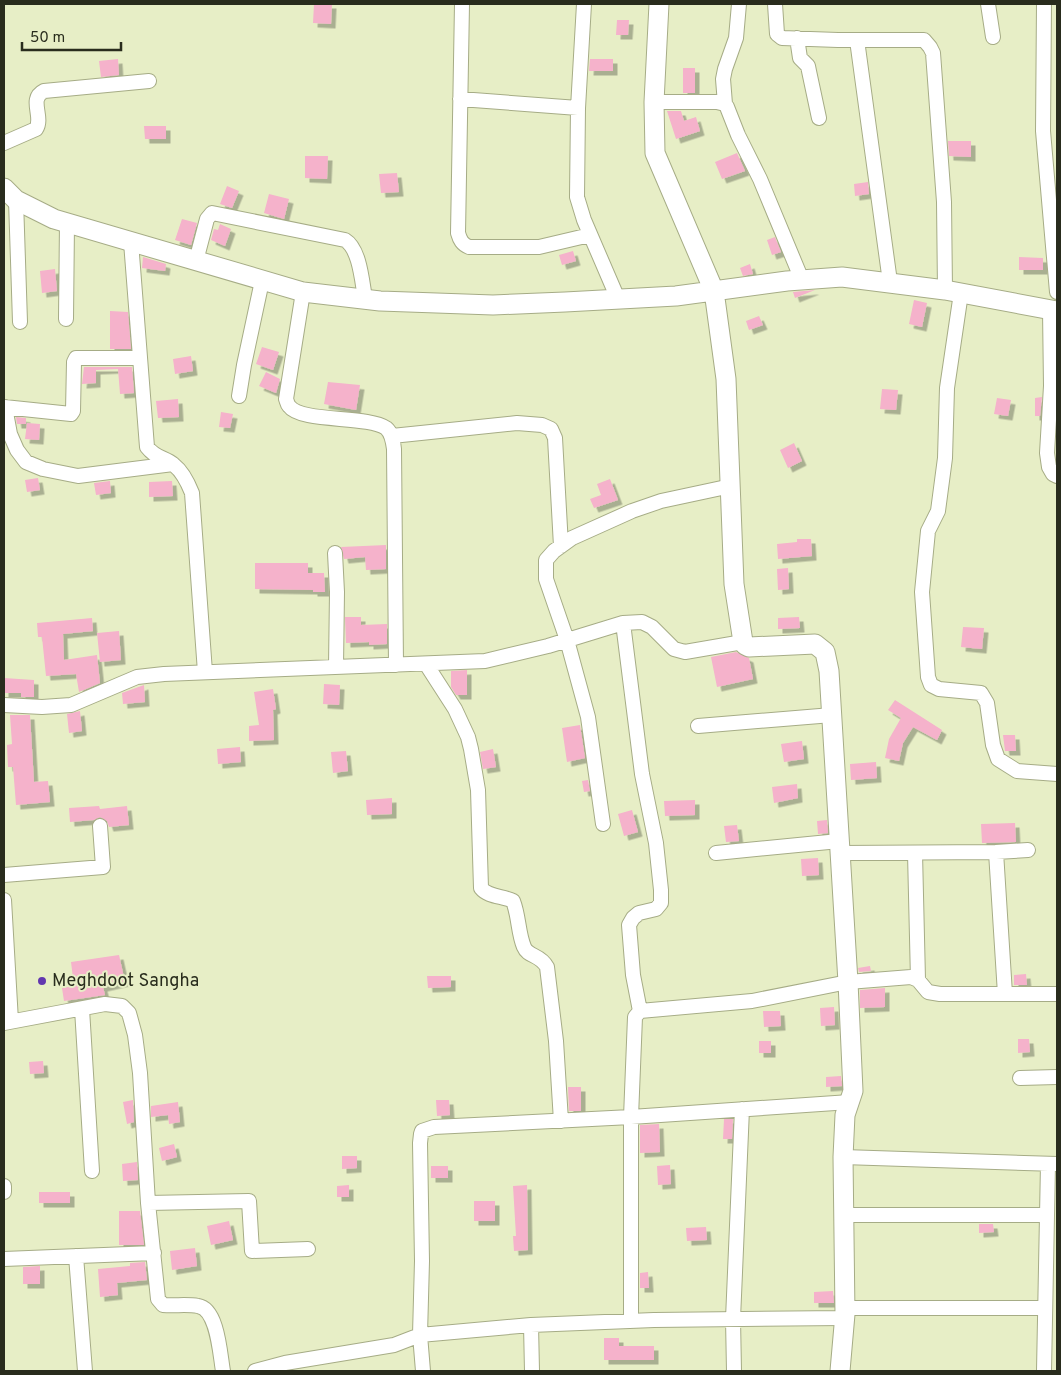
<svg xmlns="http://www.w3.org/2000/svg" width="1061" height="1375" viewBox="0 0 1061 1375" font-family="Overpass,sans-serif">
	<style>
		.building { fill: #f5b2cb; filter: url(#shadow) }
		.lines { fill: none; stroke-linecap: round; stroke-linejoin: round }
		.street-casing { stroke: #a6ac86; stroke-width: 16 }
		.secondary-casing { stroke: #a6ac86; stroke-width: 21 }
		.street { stroke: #fff; stroke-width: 14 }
		.secondary { stroke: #fff; stroke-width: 19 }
		.poi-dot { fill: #6237af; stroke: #e7eec6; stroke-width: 2 }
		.labels { text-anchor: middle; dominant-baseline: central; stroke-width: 4; stroke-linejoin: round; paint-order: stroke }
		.poi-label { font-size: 18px; fill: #292c1d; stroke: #e7eec6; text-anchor: start }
	</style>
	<defs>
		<filter id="shadow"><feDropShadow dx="4.5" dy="4.5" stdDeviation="0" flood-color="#0004"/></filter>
	</defs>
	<rect width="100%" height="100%" fill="#e7eec6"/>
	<path class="building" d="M314 4H332L331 24 313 23Z
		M617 20H629L628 35H616Z
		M118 59 119 75 101 77 99 61Z
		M590 59H613V71H589Z
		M683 68H695V93H683Z
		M667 111H681L684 121 696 117 700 131 676 139Z
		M144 126H166V139H145Z
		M948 141H971V157L949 156Z
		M737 153 745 171 722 179 715 162Z
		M305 156H328L327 179 305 178Z
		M397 173 399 192 381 193 379 174Z
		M868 182 869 194 855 196 854 184Z
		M227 186 239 191 232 208 220 204Z
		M269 194 289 199 284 219 264 213Z
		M182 219 197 223 191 245 175 240Z
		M220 224 231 229 225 246 211 240 214 229 218 230Z
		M775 237 781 252 772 255 767 240Z
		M573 251 576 261 562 265 559 255Z
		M143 257 166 264 165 271 142 268Z
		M1019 257 1043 258V270H1019Z
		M750 264 753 274 743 276 740 268Z
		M55 269 57 291 42 293 40 271Z
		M815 290 795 298 793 292Z
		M914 300 927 303 922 327 909 324Z
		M110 311 128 312 131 349H110Z
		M759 316 763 325 749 330 746 321Z
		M262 347 279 352 273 370 256 364Z
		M191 356 193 371 175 374 173 359Z
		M84 367H132L134 393 120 394 118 369 96 370V383L82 384Z
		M266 372 280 379 276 393 259 386Z
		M328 382 360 385 356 410 324 404Z
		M882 389 898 390 896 410 880 409Z
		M1042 397 1040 416H1035V398Z
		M997 398 1011 400 1008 416 994 414Z
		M178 399 179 417 158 418 156 401Z
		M221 412 233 414 230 428 219 427Z
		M16 417 26 418V424H17Z
		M27 423 40 424 39 440 25 439Z
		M794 443 802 461 788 468 780 450Z
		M38 478 40 490 27 492 25 480Z
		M610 479 618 500 594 508 590 499 601 495 597 484Z
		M110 481 111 493 96 495 94 483Z
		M172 481 173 496 149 497V482Z
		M797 539H811L812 556 778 559 777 544 797 542Z
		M386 545V569L366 570 365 557 344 559 341 547Z
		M255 563H308V573H324L325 592H313V590L255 589Z
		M788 568 789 589 778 590 777 569Z
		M345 617H361V625L387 624V644L369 645V642L346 643Z
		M799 617 800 628 778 629V618Z
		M92 618 93 631 63 634 64 660 97 655 100 683 79 692 76 674 46 676 42 637H38L37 623Z
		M963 627 984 628 982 649 961 647Z
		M119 631 121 660 100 662 97 633Z
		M736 652 749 658 753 679 717 687 711 657Z
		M467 670V695H456L451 687V671Z
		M4 678 34 680V697H21V693H4Z
		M324 684 340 685 339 705 323 704Z
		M144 685 145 702 123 704 122 693Z
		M273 689 276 709 273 710 274 740 249 741V726L259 725 254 692Z
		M895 700 942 730 937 740 913 727 903 743 899 761 885 758 889 739 901 718 888 710Z
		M80 711 82 731 69 733 67 714Z
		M10 715H30L34 782 48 781 50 802 16 805 13 767H8L7 745 12 744Z
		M580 725 585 758 567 762 562 728Z
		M1003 735H1015L1016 751H1005Z
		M802 741 804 759 784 762 781 744Z
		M240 747 241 762 218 764 217 749Z
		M493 749 496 767 483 769 480 752Z
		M346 751 348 771 333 773 331 752Z
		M876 762 877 778 851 780 850 764Z
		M588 780 590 791 584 792 582 781Z
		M797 784 798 798 774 803 772 787Z
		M392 798V814L367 815 366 800Z
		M695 800V815L665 816 664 801Z
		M99 806 100 809 127 806 129 825 109 827 107 821 100 817 94 820 70 822 69 808Z
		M632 810 638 832 624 836 618 814Z
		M827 820 828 833 818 834 817 821Z
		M1015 823 1016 842 982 843 981 824Z
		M737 825 739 841 726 842 724 826Z
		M818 858 819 875 802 876 801 859Z
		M119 955 125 982 103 987 105 995 64 1001 62 988 74 986 71 962Z
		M870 966 871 971 859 972 858 968Z
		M1026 974 1027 985H1014V975Z
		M427 976H451V987L428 988Z
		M885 988V1007L860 1008V990Z
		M834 1007 835 1025 821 1026 820 1008Z
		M763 1011H780L781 1026 764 1027Z
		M1018 1039H1029L1030 1052 1018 1053Z
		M759 1041H771V1053H759Z
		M43 1061 44 1073 30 1074 29 1062Z
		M841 1076 842 1086 826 1087V1077Z
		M568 1087H581V1111H569Z
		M133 1100 134 1122 127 1124 123 1102Z
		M436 1100H449L450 1115 437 1116Z
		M178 1102 180 1122 169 1124 168 1115 151 1117V1106Z
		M724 1119H733L732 1139H723Z
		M659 1124 660 1152 640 1153V1125Z
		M174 1144 177 1157 162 1161 159 1148Z
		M342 1156H357V1168L342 1169Z
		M137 1162 138 1180 123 1181 122 1164Z
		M670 1165 671 1184 658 1185 657 1166Z
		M431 1166H448V1178H431Z
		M349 1185V1197H337V1186Z
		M527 1185 528 1250 514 1251 513 1236H516L513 1186Z
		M39 1192H70V1203H39Z
		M474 1201H495V1221H474Z
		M119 1211H140L144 1245H119Z
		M229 1221 233 1240 211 1245 207 1226Z
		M979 1224H993L994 1232 979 1233Z
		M706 1227 707 1240 687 1241 686 1228Z
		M195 1248 197 1266 172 1270 170 1251Z
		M145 1262 147 1280 117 1283 118 1295 100 1297 98 1269 130 1266V1263Z
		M40 1266V1284H23V1267Z
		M648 1272 649 1288H640V1273Z
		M833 1291 834 1303H814V1292Z
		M604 1338H619V1346H654V1360H604Z"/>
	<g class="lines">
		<g class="street-casing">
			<path id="street" d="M462 4 458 233C460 240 462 244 469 247H539L590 235
				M584 4 578 108 577 197 584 220 618 299
				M775 4 777 34 782 38 838 40H924L930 47 933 53 944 202 945 290
				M988 4 993 37
				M1044 4 1043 131 1057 292
				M797 38 800 58 808 66 809 71 819 118
				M857 40 890 282
				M460 99 578 108
				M654 102H717L725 104 727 107 738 135 760 179 802 280
				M725 104 723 79 725 69 736 38 739 4
				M4 143 36 129C44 117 28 99 44 91L149 81
				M16 200 20 322
				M131 242 147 447C156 459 165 457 174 465 183 472 188 483 192 493L205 672
				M196 261 207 219 212 213 345 240C360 249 362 282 365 298
				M303 292 286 399C287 401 287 404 289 406 301 423 367 415 386 428 392 433 393 441 394 449L396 665
				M961 293 947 388 945 458 938 511 928 531 922 592 928 677 931 685 939 689 981 693 987 703 993 745 998 759 1017 771 1057 774
				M1050 310 1051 386 1047 453 1049 467 1053 474 1057 476
				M66 319 67 223
				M239 396 244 365 262 281
				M4 407 71 414 73 411 74 362 76 358H139
				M5 407 10 434 17 450 26 462 43 469 78 476 173 464
				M392 436 517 423 542 425 551 429 555 438 561 546
				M335 553 337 592 336 666
				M623 623 642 774 656 843 661 890V903L656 909 639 913 633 918 629 925 633 975 640 1011
				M426 664 455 709 468 737 471 749 478 790 481 888C488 897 503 896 513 901 519 916 518 933 524 947 528 957 540 954 547 967L556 1041 561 1121
				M4 705 42 707 71 705 137 677 164 674 485 661 548 646 623 623 642 622 652 627 674 649 685 652 743 642
				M698 726 832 715
				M603 824 588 717 567 640 546 579V560L554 551 572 538 632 511 661 501 731 486
				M996 852 1005 994
				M716 853 839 841
				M840 853 996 852 1028 850
				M915 853 918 980
				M4 875 103 867 100 826
				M4 900 11 1021
				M82 1009 92 1171
				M4 1023 105 1004 122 1006 129 1013 135 1035 140 1073 148 1203 158 1299 163 1305C175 1306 187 1304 198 1306 218 1309 220 1355 223 1371
				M1020 1078 1057 1077
				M843 1157 1057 1164
				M4 1186V1192
				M148 1203 249 1201 252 1251 308 1249
				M844 1215H1047
				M76 1256 85 1371
				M4 1259 154 1253
				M845 1308H1045
				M631 1321V1117L635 1017 640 1011 752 1001 848 982 911 977 918 980 928 992 940 994H1057
				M531 1325 532 1371
				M255 1371 285 1363 394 1345 420 1335 422 1261 420 1143 421 1134 422 1131 434 1127 631 1117 850 1102
				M423 1371 420 1335 531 1325 654 1320 844 1318
				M734 1371 733 1319 742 1109
				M1044 1371 1048 1164"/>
		</g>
		<g class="secondary-casing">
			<path id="secondary" d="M659 4 654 102 655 153 714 291 726 379 734 584 743 642 745 645 749 647 815 644 825 652 829 671 848 982 853 1091 845 1115 843 1157 845 1314 840 1371
				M4 188 16 200 54 219 303 292 380 301 493 305 565 302 676 296 787 281 842 277 945 290 1057 311"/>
		</g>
		<use href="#street" class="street"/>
		<use href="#secondary" class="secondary"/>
	</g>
	<circle class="poi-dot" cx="42" cy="981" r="5"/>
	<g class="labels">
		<g class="poi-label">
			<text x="52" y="981">Meghdoot Sangha</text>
		</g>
	</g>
	<rect width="1061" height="1375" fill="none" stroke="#292c1d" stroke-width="10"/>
	<path d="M22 42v8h99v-8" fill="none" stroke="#292c1d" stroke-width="2.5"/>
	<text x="30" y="42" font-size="15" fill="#292c1d" stroke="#e7eec6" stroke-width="4" paint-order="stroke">50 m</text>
</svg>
